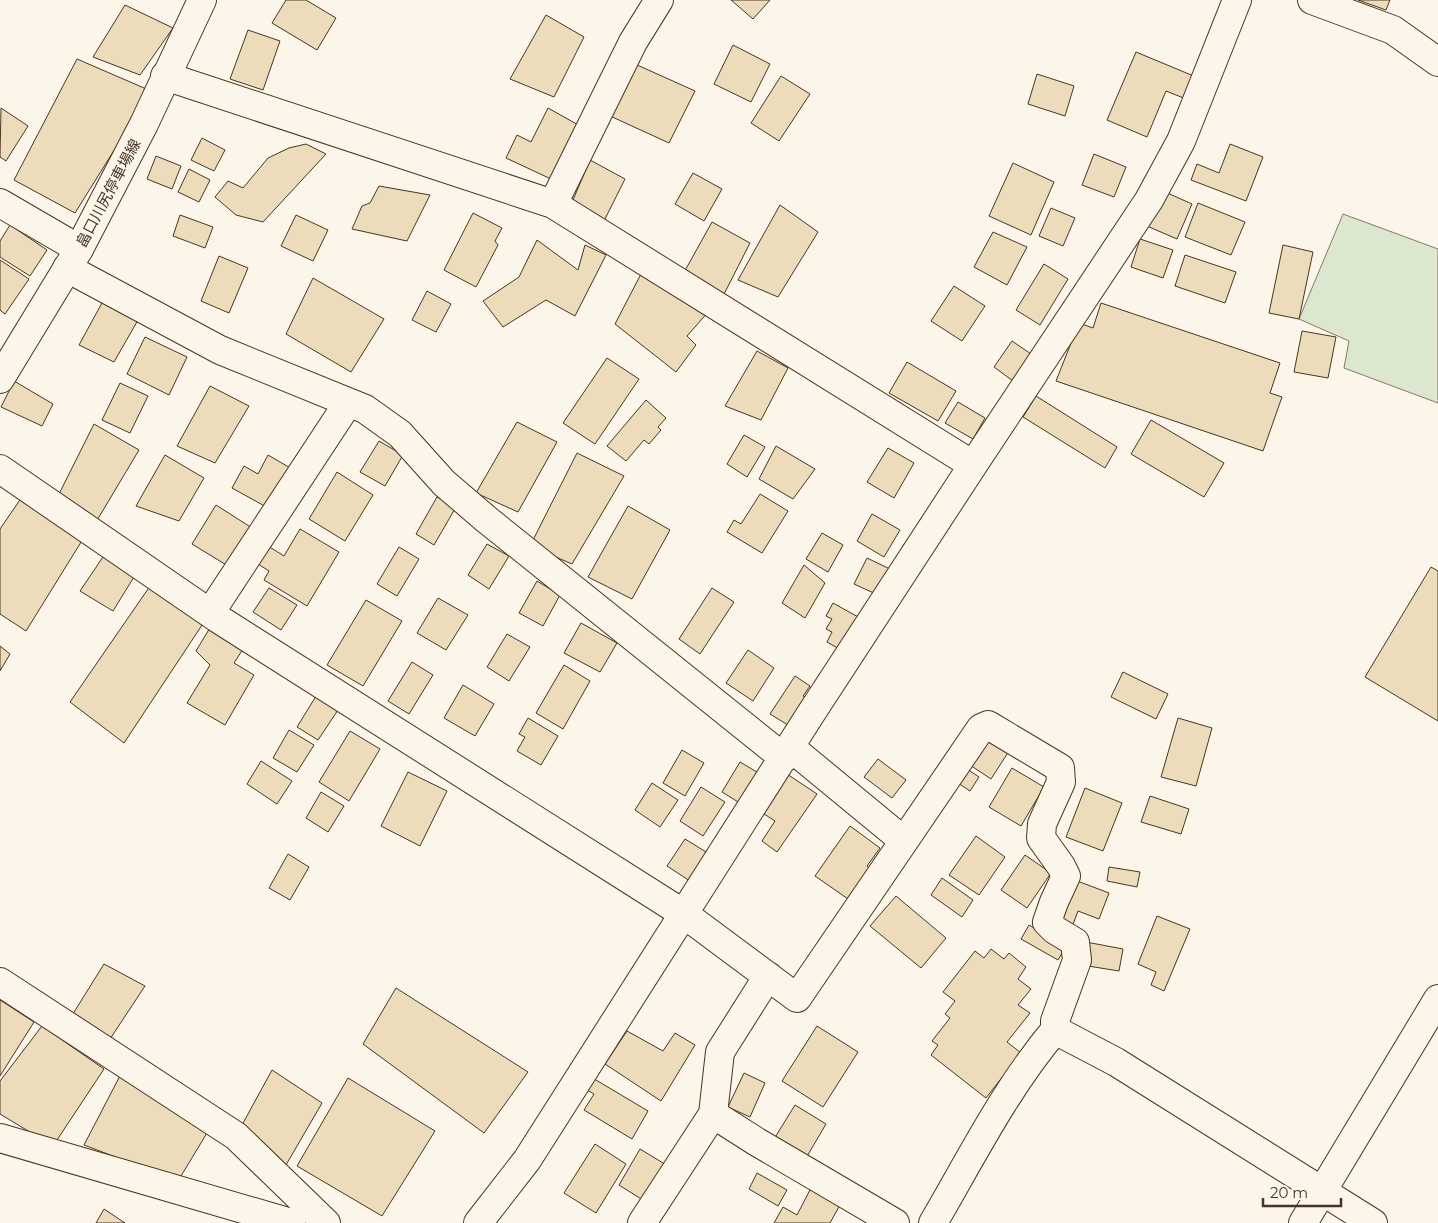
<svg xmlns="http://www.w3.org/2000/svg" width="1438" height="1223" viewBox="0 0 1438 1223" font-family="Montserrat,'Noto Sans JP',sans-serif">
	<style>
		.green { fill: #dce7d0; stroke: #887966 }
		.building { fill: #ecdcbc; stroke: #4a3520 }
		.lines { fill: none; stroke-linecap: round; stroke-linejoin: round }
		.minor-casing { stroke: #4a3520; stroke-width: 30 }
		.major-casing { stroke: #4a3520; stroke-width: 30 }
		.minor { stroke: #fbf6e9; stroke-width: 28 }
		.major { stroke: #fbf6e9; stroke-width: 28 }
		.labels { text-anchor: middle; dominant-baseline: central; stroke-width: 4; stroke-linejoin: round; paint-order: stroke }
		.street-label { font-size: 15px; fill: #4a3520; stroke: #fbf6e9 }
	</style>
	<rect width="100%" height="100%" fill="#fbf6e9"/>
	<path class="green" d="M1343 214 1438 249V403L1344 368 1349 341 1299 319Z"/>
	<path class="building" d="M286 0H306L336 18 317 50 272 23Z
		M731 0H770L753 19Z
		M1358 0H1390L1386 10Z
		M125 5 173 28 140 75 93 57Z
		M546 15 584 37 554 97 510 79Z
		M248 30 280 41 263 90 230 79Z
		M733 45 770 64 751 102 714 84Z
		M1136 52 1196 77 1186 99 1166 91 1147 137 1107 120Z
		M77 59 151 91 75 213 14 180Z
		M635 64 695 91 669 143 608 115Z
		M1037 74 1074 86 1065 116 1028 104Z
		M781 76 810 94 779 141 751 123Z
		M1 108 28 126 6 161 0 157Z
		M548 108 589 131 551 179 506 158 517 135 531 142Z
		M202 138 225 150 214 171 191 160Z
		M306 144 326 154 263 222 236 215 215 197 228 181 243 188 268 158 289 148Z
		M1230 144 1263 157 1246 201 1191 180 1197 164 1219 173Z
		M1094 154 1126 167 1114 197 1082 185Z
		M156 156 181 166 172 189 147 179Z
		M590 160 625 179 603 223 570 207Z
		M1013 163 1054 182 1031 235 989 216Z
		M189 169 210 180 199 202 178 192Z
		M693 173 722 189 704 221 675 204Z
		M379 186 430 195 407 241 352 229 362 206 370 203Z
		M1163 191 1192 204 1177 239 1147 226Z
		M1198 203 1245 222 1231 255 1185 237Z
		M780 205 818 232 778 297 738 280Z
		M1051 208 1075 218 1063 246 1039 236Z
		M473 213 502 228 495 241 498 245 476 287 444 270Z
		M180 215 213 227 205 248 173 236Z
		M296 215 328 230 313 261 281 246Z
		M712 222 750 243 721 300 682 276Z
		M10 225 47 250 30 276 0 257V241Z
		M993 232 1027 247 1007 285 974 267Z
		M1140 239 1173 250 1163 278 1131 267Z
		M537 240 578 270 585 245 606 255 575 316 546 300 503 327 483 301 519 277Z
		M1283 245 1313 252 1299 319 1269 313Z
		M1185 255 1236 272 1225 303 1175 286Z
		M219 256 248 268 229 313 201 301Z
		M0 260 29 279 5 314 0 310Z
		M1044 264 1068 279 1040 325 1016 310Z
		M641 274 709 311 687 336 696 345 676 372 615 324Z
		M313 278 384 319 351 372 286 334Z
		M954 286 985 306 962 341 931 321Z
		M109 290 142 313 114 362 79 345Z
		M427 291 451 304 436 332 412 320Z
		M1101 303 1280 363 1270 393 1282 397 1263 451 1056 381 1079 323 1093 328Z
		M1302 331 1336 337 1328 378 1294 372Z
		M145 337 187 357 169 395 127 374Z
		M1012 341 1031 354 1013 381 994 367Z
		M757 351 788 368 761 420 725 406Z
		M607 358 639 379 595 444 563 423Z
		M907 362 956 391 938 421 889 393Z
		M14 381 53 404 42 426 1 407Z
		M120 383 148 396 130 433 102 420Z
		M210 386 249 406 215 463 177 446Z
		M1036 396 1117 447 1105 468 1023 417Z
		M646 400 666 418 658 427 661 430 649 444 644 440 626 461 607 446Z
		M958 402 985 418 973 439 945 423Z
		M1151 420 1224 463 1204 497 1131 454Z
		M517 422 557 442 518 512 476 493Z
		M94 424 139 450 96 522 56 500Z
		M744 435 765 447 747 477 727 464Z
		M379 441 403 455 385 486 360 472Z
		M776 446 815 469 793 499 759 479Z
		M888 448 914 463 894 498 867 482Z
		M577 453 624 476 572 564 530 546Z
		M165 455 204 478 179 521 136 506Z
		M268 455 292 469 270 509 232 488 244 466 258 474Z
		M337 472 373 495 345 541 309 519Z
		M24 494 83 539 26 631 0 614V529Z
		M760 494 788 511 762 553 727 532 734 520 741 524Z
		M437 497 456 507 434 545 416 534Z
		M216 505 252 528 228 566 192 544Z
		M628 506 670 530 632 599 588 577Z
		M872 514 900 530 884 557 857 541Z
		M300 529 339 552 307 606 264 580 269 571 258 564 268 546 284 556Z
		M822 533 843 545 828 572 806 559Z
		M487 544 509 556 489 589 468 575Z
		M399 547 419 559 397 596 377 584Z
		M107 551 137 572 113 611 80 591Z
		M867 558 890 569 878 595 854 584Z
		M804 565 825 583 805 618 782 603Z
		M1431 567 1438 571V721L1365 677Z
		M157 576 210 613 124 743 70 702Z
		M537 581 560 595 543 626 519 613Z
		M269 588 297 605 281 630 253 612Z
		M712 588 734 602 700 654 679 639Z
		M438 598 468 615 446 650 417 633Z
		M366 600 402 621 363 686 327 665Z
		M833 603 860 618 841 650 827 642 832 632 826 629 832 619 826 616Z
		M581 623 617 643 600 672 564 653Z
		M211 626 245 646 234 663 254 675 225 725 187 703 210 665 196 651Z
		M507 634 530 647 509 681 487 667Z
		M0 646 10 654 0 671Z
		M748 650 774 668 753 701 726 683Z
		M412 662 433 675 409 714 388 701Z
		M564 665 590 681 563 729 536 713Z
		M1123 672 1168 694 1156 719 1111 697Z
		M795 676 810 686 803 696 814 703 796 730 770 714Z
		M463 685 494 704 475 736 444 718Z
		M318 693 340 707 318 740 297 727Z
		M528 718 558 736 541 765 517 751 525 737 519 734Z
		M1178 718 1212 728 1196 786 1161 777Z
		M289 730 314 745 297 772 273 758Z
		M350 731 380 749 349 801 319 782Z
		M988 738 1009 751 991 779 970 765Z
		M682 750 704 763 685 796 663 783Z
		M878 759 906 780 892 798 864 777Z
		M261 761 292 781 277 804 247 784Z
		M740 762 762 775 743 805 722 792Z
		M1012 768 1044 787 1021 826 989 807Z
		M967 769 979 777 970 791 958 783Z
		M408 772 447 791 420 846 381 826Z
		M787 774 817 794 777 852 762 841 775 821 761 812Z
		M652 783 678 800 660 827 635 810Z
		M701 787 725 802 703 836 680 821Z
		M1085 788 1122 803 1103 851 1066 837Z
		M321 792 344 806 328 832 306 818Z
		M1150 796 1189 809 1181 834 1141 822Z
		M850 826 880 848 867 866 872 870 851 901 815 876Z
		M976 836 1005 857 979 895 949 875Z
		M685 839 711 855 693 883 667 866Z
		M288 854 309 867 290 900 269 888Z
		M1025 855 1051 873 1027 908 1001 890Z
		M1109 867 1140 872 1137 887 1107 881Z
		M942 878 973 900 962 917 931 895Z
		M1072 879 1109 893 1099 919 1078 911 1072 927 1057 921Z
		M896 896 946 938 921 968 870 926Z
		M1157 916 1190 929 1164 991 1151 985 1156 972 1138 964Z
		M1029 925 1066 946 1058 960 1021 939Z
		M1086 942 1123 949 1119 971 1082 965Z
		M991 949 1004 959 1009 953 1026 967 1018 979 1031 989 1018 1005 1030 1013 1007 1042 1021 1053 986 1098 931 1055 938 1045 932 1041 950 1018 945 1014 955 1001 943 992 975 951 984 958Z
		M104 964 145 986 110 1039 71 1017Z
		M396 988 528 1072 484 1133 363 1044Z
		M0 1000 34 1022 0 1076Z
		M42 1026 104 1069 53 1146 0 1114V1081Z
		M817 1026 858 1052 823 1107 782 1081Z
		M627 1031 663 1051 675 1033 695 1045 661 1101 605 1064Z
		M123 1070 210 1128 178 1181 84 1145Z
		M272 1070 322 1103 286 1165 236 1136Z
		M744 1073 765 1083 750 1117 728 1107Z
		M591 1077 648 1111 632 1139 584 1110 594 1094 584 1088Z
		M348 1078 435 1131 382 1216 297 1166Z
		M795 1105 826 1124 806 1158 774 1139Z
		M595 1144 626 1164 596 1213 564 1193Z
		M640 1149 668 1166 646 1202 619 1185Z
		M757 1173 787 1190 778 1206 749 1189Z
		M811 1188 840 1205 830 1223H774L783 1207 797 1215Z
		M104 1209 125 1223H96Z"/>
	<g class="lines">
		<g class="minor-casing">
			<path id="minor" d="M1312 0 1393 30 1438 62
				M165 76 553 204 973 465
				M0 203 79 249
				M553 204 633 42 659 0
				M67 268 220 350 365 409 400 434 444 483 486 519 784 758
				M0 469 217 618 684 914 797 998 981 728 988 725 1060 768 1061 782 1042 824 1041 838 1061 866 1066 876 1054 902 1047 922 1055 930 1075 942 1077 960 1055 1021V1030L1116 1062 1373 1223
				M210 613 348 403
				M790 747 904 841
				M768 976 720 1052 713 1114 757 1142 895 1223
				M0 982 236 1136 326 1223
				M0 1138 291 1223
				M478 1223 527 1160 810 715 973 465 1149 200 1181 141 1237 0
				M642 1223 713 1114
				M933 1223C971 1158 1006 1088 1055 1030
				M1303 1223 1438 999"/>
		</g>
		<g class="major-casing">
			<path id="major" d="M0 379 79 249 144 124 202 0"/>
		</g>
		<use href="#minor" class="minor"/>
		<use href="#major" class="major"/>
	</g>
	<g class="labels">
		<g class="street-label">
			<text transform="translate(108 193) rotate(-62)">畠口川尻停車場線</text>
		</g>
	</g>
	<path d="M1263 1198v8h78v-8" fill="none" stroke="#4a3520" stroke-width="2.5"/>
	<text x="1270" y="1198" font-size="15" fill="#4a3520" stroke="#fbf6e9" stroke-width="4" paint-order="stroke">20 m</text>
</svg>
